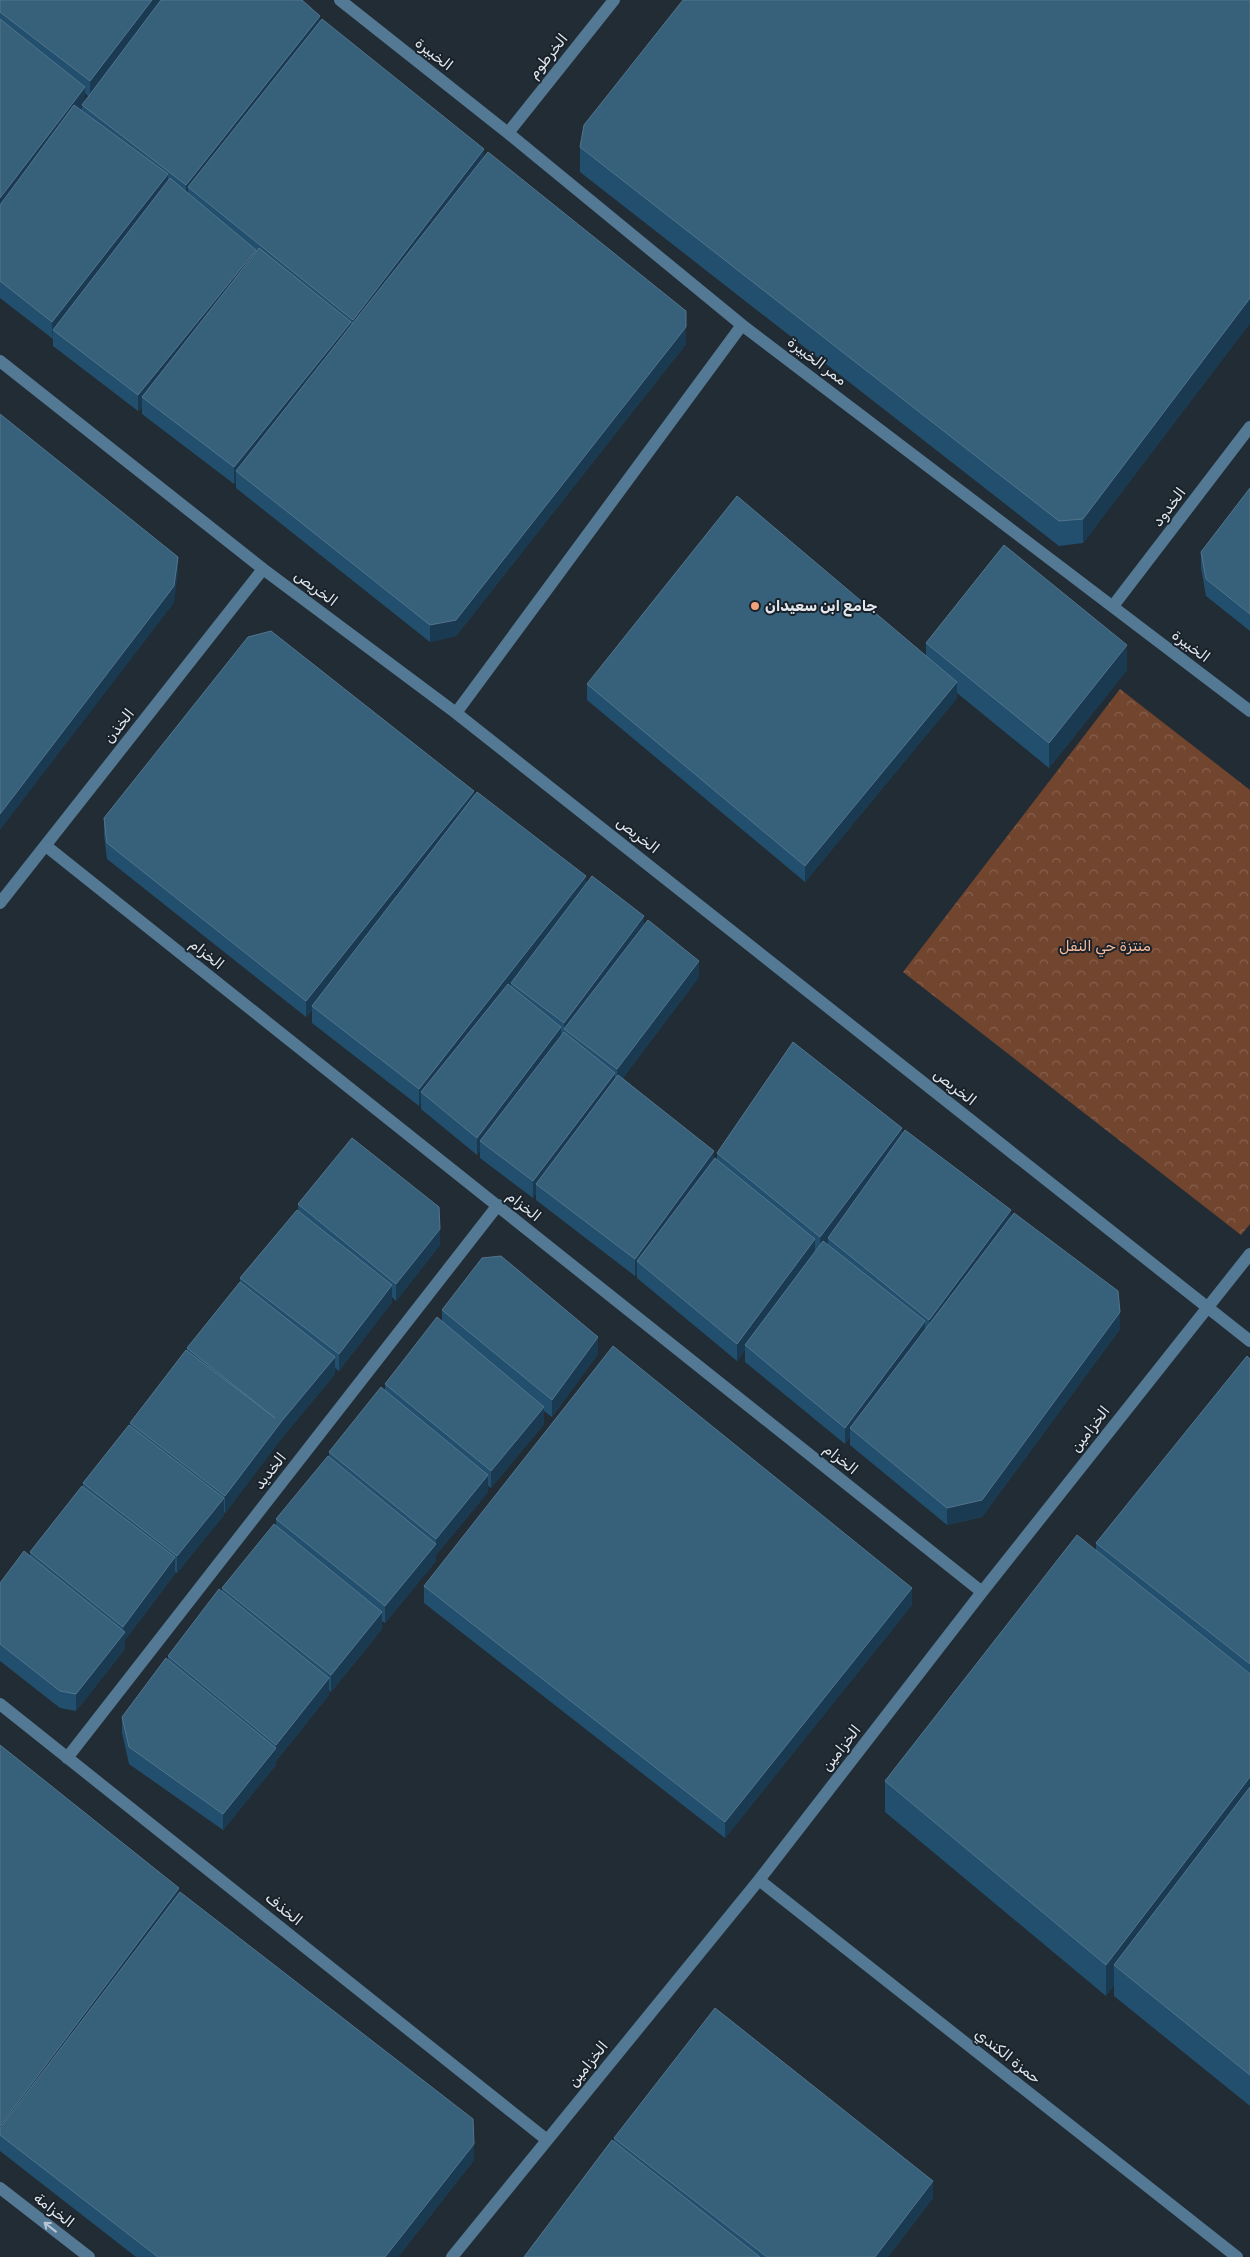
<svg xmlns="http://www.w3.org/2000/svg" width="1250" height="2257" viewBox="0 0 1250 2257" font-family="Rubik,Vazirmatn,sans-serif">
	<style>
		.park { fill: url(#park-crowns) }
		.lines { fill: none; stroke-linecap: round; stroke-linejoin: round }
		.minor { stroke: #547995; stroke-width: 12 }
		.wall { fill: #224f6e; fill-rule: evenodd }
		.shaded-wall { fill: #1a3a51 }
		.building { fill: #37607b; stroke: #52758d }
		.oneway { stroke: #b7c6d2 }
		.poi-dot { fill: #f1a27b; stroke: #19222a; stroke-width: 2 }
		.labels { text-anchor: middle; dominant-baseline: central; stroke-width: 4; stroke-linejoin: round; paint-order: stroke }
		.street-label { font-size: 15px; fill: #e1e7ec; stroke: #19222a }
		.poi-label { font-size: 15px; font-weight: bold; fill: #e1e7ec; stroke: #19222a; text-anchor: start }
		.park-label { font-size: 15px; fill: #f8ba9c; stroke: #19222a }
	</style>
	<defs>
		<pattern id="park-crowns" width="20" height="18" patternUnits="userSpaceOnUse" patternTransform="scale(1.25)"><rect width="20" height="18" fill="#72452f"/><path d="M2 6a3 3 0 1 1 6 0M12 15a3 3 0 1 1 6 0" fill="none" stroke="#86604d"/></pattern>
	</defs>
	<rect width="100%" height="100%" fill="#222c34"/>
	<path class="park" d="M1120 689 1250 790V1224L1241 1235 903 972Z"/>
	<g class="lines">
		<path class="minor" d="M340 0 508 133 742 325 1250 711
			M508 133 614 0
			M0 361 263 569 456 713 1250 1341
			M1113 606 1250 427
			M456 713 742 325
			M46 846 982 1592
			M0 903 263 569
			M0 1704 547 2140
			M67 1758 498 1205
			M759 1880 1237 2257
			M0 2188 89 2257
			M452 2257 759 1880 982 1592 1250 1254"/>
	</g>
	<path class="wall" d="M0 0 320 22 484 158 686 344 456 636 430 642 236 488V481L234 484 142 414V407L138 411 53 346V339L0 298ZM85 93 89 97 85 102Z
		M1250 0V323L1083 543 1059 546 580 172V147Z
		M1250 488V631L1206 596 1201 568V552Z
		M926 643 1127 670 1049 768 957 693V698L805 882 587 700V684L926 655Z
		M474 796 586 885 644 925 699 977 623 1078 714 1159H717V1153L902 1134 1011 1217 1120 1329 982 1517 947 1525 850 1445V1437L845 1444 745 1362V1350L737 1361 637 1278V1274L635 1276 536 1200V1194L533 1198 480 1158V1151L477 1155 421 1109V1103L419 1106 312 1023V1010L306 1017 107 859 104 835V818Z
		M298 1204 440 1245 396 1301 392 1297V1302L339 1371 335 1368V1374L281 1439 225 1513 224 1512V1515L177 1573 175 1572V1574L125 1640V1649L76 1711 60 1708 0 1661V1583L30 1556V1552L83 1486V1483L130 1426V1423L187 1351V1348L240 1282V1278L298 1210Z
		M442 1310 598 1354 552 1417 544 1411V1424L491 1488 488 1486V1492L436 1555V1561L385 1623 382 1621V1629L331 1692 329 1690V1695L276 1761V1765L223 1830 129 1764 122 1733V1717L168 1660V1656L222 1591V1588L276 1526V1519L329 1457V1452L385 1390V1384L442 1322Z
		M1250 1359V2106L1114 1996V1985L1106 1996 885 1812V1781L1096 1551V1543Z
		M424 1586 912 1605 725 1838 424 1603Z
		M0 1745 179 1894 474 2160 398 2257H136L0 2151Z
		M614 2138 933 2198 888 2257H524L614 2141Z"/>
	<path class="shaded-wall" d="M152 0H164L90 98V81Z
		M320 16V32L188 187V199L186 202V185Z
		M85 87V104L0 215V198Z
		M484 149V166L353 336V320Z
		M168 174V191L53 330 52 339V322Z
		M256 250V267L142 397V407L138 411V395Z
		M1250 298V323L1083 543V519Z
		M351 322V339L236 471V481L234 484V467Z
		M686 327V344L456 636 430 642V625Z
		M178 557V574L174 603 0 830V814Z
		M1127 645V670L1049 768V743Z
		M957 682V698L805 882V866Z
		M474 791V807L312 1006V1010L306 1017V1001Z
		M586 876V893L511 983V988L421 1092V1103L419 1106V1089Z
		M644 916V933L564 1029V1040V1023Z
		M699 961V977L617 1086V1069Z
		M561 1027V1044L480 1141V1151L477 1155V1138Z
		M615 1073V1089L536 1184V1194L533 1198V1181Z
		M902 1128V1145L828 1238V1244L820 1254V1237Z
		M714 1151V1168L637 1261V1274L635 1276V1259Z
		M1011 1210V1227L929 1336V1320Z
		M440 1229V1245L396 1301V1284Z
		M815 1239V1256L745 1345V1350L737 1361V1344Z
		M392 1285V1302L339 1371V1354Z
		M1120 1312V1329L982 1517 947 1525V1508Z
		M925 1321V1338L850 1428V1437L845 1444V1428Z
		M598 1337V1354L552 1417V1400Z
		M335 1357V1374L281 1439 225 1513V1496L281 1422Z
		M544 1407V1424L491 1488V1471Z
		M488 1475V1492L436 1555V1561L385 1623V1606L436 1544V1539Z
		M224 1498V1515L177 1573V1556Z
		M175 1557V1574L125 1640V1649L76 1711V1694L123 1635V1627Z
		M912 1588V1605L725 1838V1822Z
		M382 1612V1629L331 1692V1675Z
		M329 1678V1695L276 1761V1745Z
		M276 1748V1765L223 1830V1814Z
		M1250 1777V1809L1114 1965V1985L1106 1996V1965Z
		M179 1888V1905L0 2135V2126Z
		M474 2144V2160L398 2257H385Z
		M933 2181V2198L888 2257H875Z"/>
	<path class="building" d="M0 0H152L90 81 0 12Z
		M161 0H302L320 16 186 185 82 105Z
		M683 0H1250V298L1083 519 1059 521 580 147 584 125Z
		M0 19 85 87 0 198Z
		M322 19 484 149 353 320 188 187Z
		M74 105 168 174 52 322 0 281V205Z
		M488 152 686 311V327L456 620 430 625 236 471Z
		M170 178 256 250 138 395 53 330Z
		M259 248 351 322 234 467 142 397Z
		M0 414 178 557 174 586 0 814Z
		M1250 488V614L1206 579 1201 552Z
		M737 496 957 682 805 866 587 684Z
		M1004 545 1127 645 1049 743 926 643Z
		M271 631 474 791 306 1001 107 843 104 818 248 637Z
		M477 792 586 876 419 1089 312 1006Z
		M592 876 644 916 564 1023 511 983Z
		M648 920 699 961 617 1069 564 1029Z
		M508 984 561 1027 477 1138 421 1092Z
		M564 1032 615 1073 533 1181 480 1141Z
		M793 1042 902 1128 820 1237 717 1153Z
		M618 1075 714 1151 635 1259 536 1184Z
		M905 1130 1011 1210 929 1320 828 1238Z
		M352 1138 439 1207 440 1229 396 1284 298 1204Z
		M715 1158 815 1239 737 1344 637 1261Z
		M297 1210 392 1285 339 1354 240 1278Z
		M1014 1213 1118 1291 1120 1312 982 1500 947 1508 850 1428Z
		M823 1241 925 1321 845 1428 745 1345Z
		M501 1256 598 1337 552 1400 442 1310 482 1258Z
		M240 1282 335 1357 281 1422 225 1496 130 1423 186 1350 275 1418 187 1348Z
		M437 1317 544 1407 491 1471 385 1384Z
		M613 1346 912 1588 725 1822 424 1586Z
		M1247 1356 1250 1359V1664L1096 1543Z
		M381 1387 488 1475 436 1539 329 1452Z
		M129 1425 224 1498 177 1556 83 1483Z
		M328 1456 436 1544 385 1606 276 1519Z
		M82 1486 175 1557 123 1627 30 1552Z
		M274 1524 382 1612 331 1675 222 1588Z
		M1077 1535 1250 1674V1777L1106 1965 885 1781Z
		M24 1551 125 1632 76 1694 60 1691 0 1644V1583Z
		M219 1589 329 1678 276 1745 168 1656Z
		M166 1658 276 1748 223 1814 129 1747 122 1717Z
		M0 1745 179 1888 0 2126Z
		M1250 1787V2075L1114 1965Z
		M180 1892 473 2119 474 2144 385 2257H158L0 2135V2128Z
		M715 2008 933 2181 875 2257H767L614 2138Z
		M612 2140 760 2257H524Z"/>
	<defs><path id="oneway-shaft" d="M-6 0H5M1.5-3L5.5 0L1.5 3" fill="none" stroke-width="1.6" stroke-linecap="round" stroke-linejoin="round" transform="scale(1.25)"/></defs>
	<use class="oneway" href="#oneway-shaft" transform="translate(50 2227) rotate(-142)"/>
	<circle class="poi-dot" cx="755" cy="606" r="5"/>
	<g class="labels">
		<g class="street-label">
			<text transform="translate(434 54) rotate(38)">الخبيرة</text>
			<text transform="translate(548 56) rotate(-51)">الخرطوم</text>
			<text transform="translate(817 361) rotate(37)">ممر الخبيرة</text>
			<text transform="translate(1169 507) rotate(-53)">الخدود</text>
			<text transform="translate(316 588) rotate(37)">الخريص</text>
			<text transform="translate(1191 646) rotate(37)">الخبيرة</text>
			<text transform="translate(119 726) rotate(-52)">الخذن</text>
			<text transform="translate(638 835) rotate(38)">الخريص</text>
			<text transform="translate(207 954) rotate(39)">الخزام</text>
			<text transform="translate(955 1087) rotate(38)">الخريص</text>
			<text transform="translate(524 1206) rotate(39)">الخزام</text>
			<text transform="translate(1090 1429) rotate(-52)">الخزامين</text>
			<text transform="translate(841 1459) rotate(39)">الخزام</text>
			<text transform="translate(270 1471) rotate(-52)">الخديد</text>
			<text transform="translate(841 1748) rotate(-52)">الخزامين</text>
			<text transform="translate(284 1909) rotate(39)">الخذف</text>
			<text transform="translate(1008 2056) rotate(38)">حمزة الكندي</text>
			<text transform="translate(588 2064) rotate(-51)">الخزامين</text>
			<text transform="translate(54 2210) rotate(38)">الخزامة</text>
		</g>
		<g class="poi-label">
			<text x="765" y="606">جامع ابن سعيدان</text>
		</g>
		<g class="park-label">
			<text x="1105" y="946">منتزة حي النفل</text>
		</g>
	</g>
</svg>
